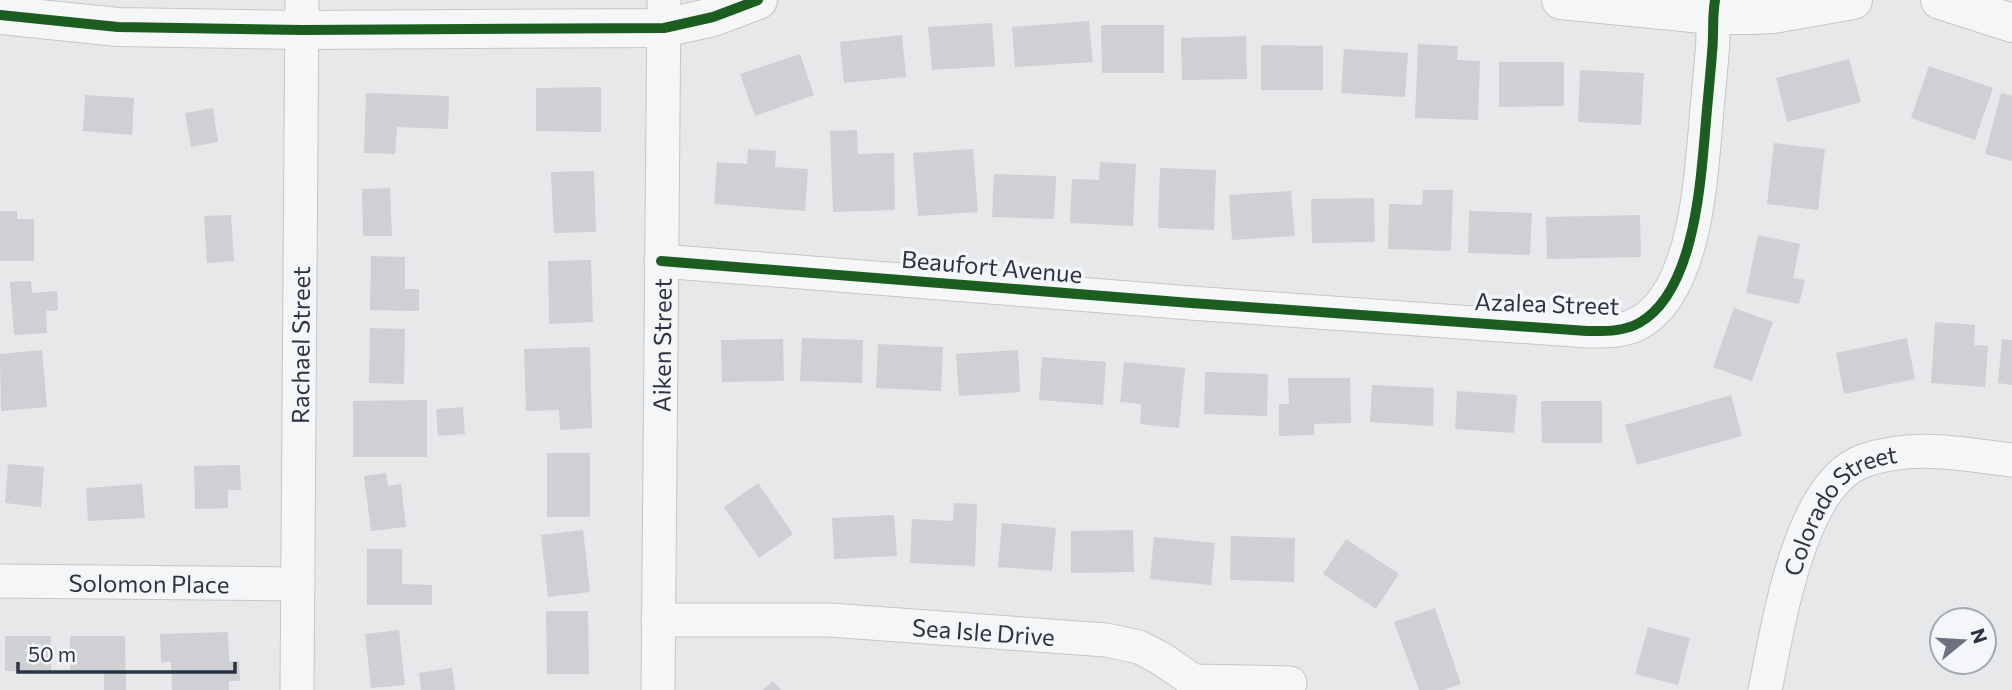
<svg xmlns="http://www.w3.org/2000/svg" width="2012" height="690" viewBox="0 0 2012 690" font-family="Commissioner,sans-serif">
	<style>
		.building { fill: #ced0d3 }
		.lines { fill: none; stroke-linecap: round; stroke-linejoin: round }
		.minor-casing { stroke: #c4c6c8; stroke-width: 35 }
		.tertiary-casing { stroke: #c4c6c8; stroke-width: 40 }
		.minor { stroke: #f5f6f7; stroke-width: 33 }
		.tertiary { stroke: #f5f6f7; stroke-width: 38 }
		.cycleway-casing { stroke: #f4f6f9; stroke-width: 15 }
		.cycleway { stroke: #1b5e20; stroke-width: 10 }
		.labels { text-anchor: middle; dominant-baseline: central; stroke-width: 7; stroke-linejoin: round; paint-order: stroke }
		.street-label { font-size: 24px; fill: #2b3445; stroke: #f4f6f9 }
	</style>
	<rect width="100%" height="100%" fill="#e6e8ea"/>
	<path class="building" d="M1089 21 1093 62 1015 67 1012 27Z
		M992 23 995 66 932 70 928 27Z
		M1101 25H1164V73H1102Z
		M902 35 906 77 844 83 840 42Z
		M1246 36 1247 79 1182 80 1181 38Z
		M1418 44 1458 46 1457 60 1480 61 1478 120 1415 118Z
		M1261 45 1323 46V90H1261Z
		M1344 49 1408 53 1405 97 1341 93Z
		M800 54 814 95 755 116 740 74Z
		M1849 59 1861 102 1787 122 1776 78Z
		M1499 62H1564V106L1499 107Z
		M1929 66 1993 88 1975 140 1911 118Z
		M1580 70 1644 73 1641 125 1578 122Z
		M601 87V132L536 131V88Z
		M366 93 449 96 448 129 397 127 395 154 364 153Z
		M2001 93 2012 96V161L1985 154Z
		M85 95 134 98 132 135 83 131Z
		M213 108 218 142 191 147 185 113Z
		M857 130 858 154 894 153 895 210 833 212 830 131Z
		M1774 143 1825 149 1818 210 1767 204Z
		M748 149 776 151 775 167 808 169 805 211 714 204 717 162 747 164Z
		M973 149 978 212 918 216 913 153Z
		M1100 162 1136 164 1133 226 1070 223 1072 179 1099 180Z
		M1160 168 1216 170 1214 230 1158 228Z
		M594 171 596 232 554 233 551 172Z
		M994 174 1056 176 1054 219 992 217Z
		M390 188 392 236H363L362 189Z
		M1423 190H1453L1451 251 1388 249 1389 204 1422 205Z
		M1291 191 1295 236 1232 240 1229 195Z
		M1374 198 1375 242 1312 243 1311 199Z
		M0 211H17V219H34V261H0Z
		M1469 211 1532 213 1530 255 1468 253Z
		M231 215 234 261 207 263 204 216Z
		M1640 215 1641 257 1547 259 1546 217Z
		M1758 235 1800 244 1793 278 1805 280 1799 304 1746 293Z
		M371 256 405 257V289H419V311L370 310Z
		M591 260 593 322 549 324 548 261Z
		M31 281 32 293 57 291 58 310 46 311 47 333 14 335 10 282Z
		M1734 308 1773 322 1752 381 1713 367Z
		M1935 322 1975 325 1974 345 1988 346 1985 387 1931 383Z
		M370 328 405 329 404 384 369 383Z
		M802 338 863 340 862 383 800 381Z
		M1907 338 1915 379 1844 394 1836 353Z
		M783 339 784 381 722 382 721 340Z
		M2002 339 2012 340V385L1998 383Z
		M878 344 943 347 941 391 876 388Z
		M590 347 592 428 560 430 559 410 526 411 524 349Z
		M42 350 47 407 1 411 0 354Z
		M1018 350 1020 392 959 396 956 354Z
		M1042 357 1106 362 1103 405 1039 400Z
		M1124 362 1185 368 1179 428 1140 424 1141 404 1120 402Z
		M1205 372 1268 374 1267 416 1204 414Z
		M1288 378H1350L1351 423 1314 424V435L1279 436V404H1289Z
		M1372 385 1434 388 1433 426 1370 422Z
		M1457 391 1517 395 1514 433 1455 429Z
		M1731 395 1742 436 1637 465 1625 425Z
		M427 400V457H353V401Z
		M1541 401H1602V443H1542Z
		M463 407 465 434 438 436 436 409Z
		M547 453H590V517H547Z
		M8 464 44 467 41 507 5 503Z
		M240 465 241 490H228V508L195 509 194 466Z
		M386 473 388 486 401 484 406 527 371 531 364 476Z
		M758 483 793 534 759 558 724 507Z
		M142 484 145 518 88 521 86 488Z
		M954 503 977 504 975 566 910 563 912 519 953 521Z
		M894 515 897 556 834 559 832 518Z
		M1002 523 1056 528 1052 571 998 567Z
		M583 530 590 592 548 597 541 535Z
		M1133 530 1134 572 1071 573V531Z
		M1231 536 1295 538 1294 582 1230 580Z
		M1154 537 1215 543 1211 585 1150 579Z
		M1346 539 1399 574 1376 609 1323 574Z
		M367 549H402V584L432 585V605H367Z
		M1435 608 1461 684 1443 690H1419L1394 622Z
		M546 611H588L589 674H547Z
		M1648 627 1690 638 1678 685 1635 674Z
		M399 630 405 685 371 688 365 634Z
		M228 632 229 661H239L240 681H229V690H172L171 662H161L160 634Z
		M5 636H51V672L5 671Z
		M70 636H125L126 690H104V671H70Z
		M452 668 455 690H421L419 673Z
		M773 681 781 690H763Z"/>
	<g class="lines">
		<g class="minor-casing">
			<g id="minor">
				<path d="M661 261 1191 303 1587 331C1604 331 1623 332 1639 323 1693 293 1700 189 1705 133 1707 106 1710 80 1712 53 1714 35 1712 18 1715 0"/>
				<path id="s1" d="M0 581 298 584"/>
				<path id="s2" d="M658 620H830L1106 640 1139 647 1160 658 1194 681 1290 683 1286 690"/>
				<path id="s3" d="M297 690 302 0"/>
				<path id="s4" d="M658 690 664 0"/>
				<path id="s5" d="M1765 690C1778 629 1798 485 1863 461 1911 443 1963 454 2012 460"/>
			</g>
		</g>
		<g class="tertiary-casing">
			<path id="tertiary" d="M1561 0 1713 15H1754L1773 14 1853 0
				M1940 0 2012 23
				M0 15 118 27 302 30 664 28 713 17 758 0"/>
		</g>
		<use href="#minor" class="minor"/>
		<use href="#tertiary" class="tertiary"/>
		<g class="cycleway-casing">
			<path id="cycleway" d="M0 15 118 27 302 30 664 28 713 17 758 0
				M661 261 1191 303 1587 331C1604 331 1623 332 1639 323 1693 293 1700 189 1705 133 1707 106 1710 80 1712 53 1714 35 1712 18 1715 0"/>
		</g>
		<use href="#cycleway" class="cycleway"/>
	</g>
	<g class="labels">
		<g class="street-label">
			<text transform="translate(992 266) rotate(5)">Beaufort Avenue</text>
			<text transform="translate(1547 303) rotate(2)">Azalea Street</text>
			<text stroke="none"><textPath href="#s3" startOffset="345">Rachael Street</textPath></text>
			<text stroke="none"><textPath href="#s4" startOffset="345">Aiken Street</textPath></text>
			<text stroke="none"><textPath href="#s5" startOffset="205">Colorado Street</textPath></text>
			<text stroke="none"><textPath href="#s1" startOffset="149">Solomon Place</textPath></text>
			<text stroke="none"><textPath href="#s2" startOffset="326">Sea Isle Drive</textPath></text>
		</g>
	</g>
	<g transform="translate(1963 641) rotate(72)"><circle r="33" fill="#f4f6f9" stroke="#a4a8b1" stroke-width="2"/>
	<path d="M0-5L12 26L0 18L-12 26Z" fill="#6c737f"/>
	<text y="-10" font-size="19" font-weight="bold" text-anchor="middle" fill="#2b3445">N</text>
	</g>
	<path d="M18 662v10h217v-10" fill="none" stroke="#2b3445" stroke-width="3.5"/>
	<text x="28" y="662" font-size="21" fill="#2b3445" stroke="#f4f6f9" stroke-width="5" paint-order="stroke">50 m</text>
</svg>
